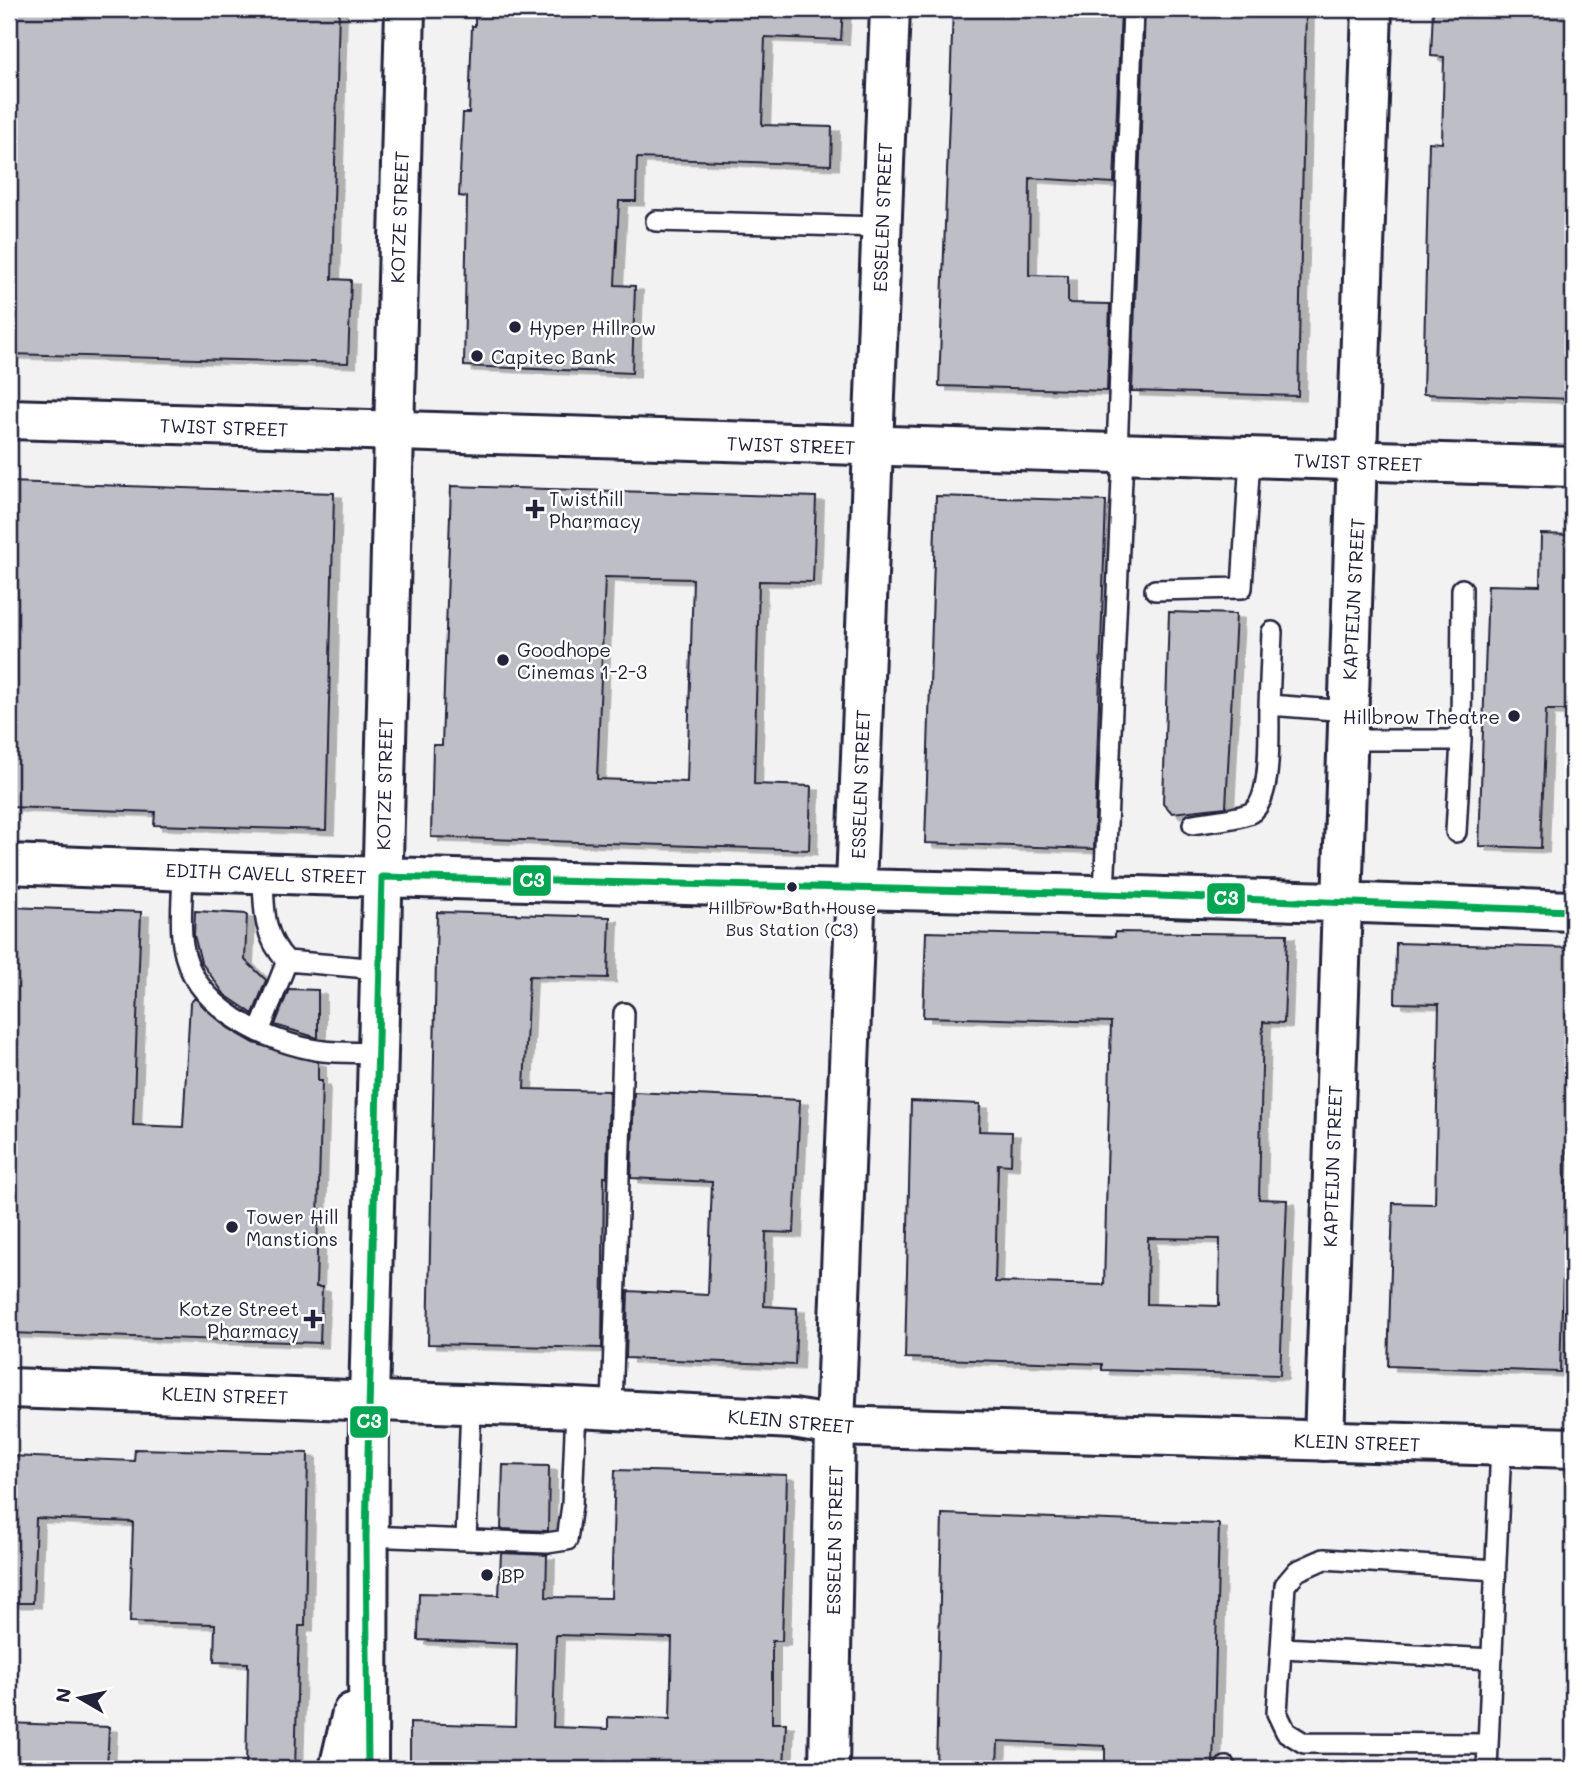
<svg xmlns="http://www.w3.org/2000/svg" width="1582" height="1778" viewBox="0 0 1582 1778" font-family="Mali,sans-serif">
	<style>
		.building { fill: #bebec6; stroke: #22223b; stroke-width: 2; fill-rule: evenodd; filter: url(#shadow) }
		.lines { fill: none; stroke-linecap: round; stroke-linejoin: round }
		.lane-casing { stroke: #22223b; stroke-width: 24 }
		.street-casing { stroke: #22223b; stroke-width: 44 }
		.secondary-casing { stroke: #22223b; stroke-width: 44 }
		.primary-casing { stroke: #22223b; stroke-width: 44 }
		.lane { stroke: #fff; stroke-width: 19 }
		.street { stroke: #fff; stroke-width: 38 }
		.secondary { stroke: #fff; stroke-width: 38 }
		.primary { stroke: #fff; stroke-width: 38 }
		.bus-1-casing { stroke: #fff; stroke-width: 12 }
		.bus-1 { stroke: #00a651; stroke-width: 7 }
		.poi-dot { fill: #22223b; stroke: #fff; stroke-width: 2.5 }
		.labels { text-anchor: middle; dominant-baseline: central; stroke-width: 5; stroke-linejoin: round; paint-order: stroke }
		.bus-label { font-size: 17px; fill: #22223b; stroke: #fff }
		.street-label { font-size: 19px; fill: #22223b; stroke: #fff }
		.poi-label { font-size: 19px; fill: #22223b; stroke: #fff; text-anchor: start }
		.line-badge { stroke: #fff; stroke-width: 2.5 }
		.badge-label { font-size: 19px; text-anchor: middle; font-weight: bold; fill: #fff }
	</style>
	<defs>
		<filter id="shadow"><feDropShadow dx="8" dy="4.5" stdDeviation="0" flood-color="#0004"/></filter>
	</defs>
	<rect width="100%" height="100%" fill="#f2f2f3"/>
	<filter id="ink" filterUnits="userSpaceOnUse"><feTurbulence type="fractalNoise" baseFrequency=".0143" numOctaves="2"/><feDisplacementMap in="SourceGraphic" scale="14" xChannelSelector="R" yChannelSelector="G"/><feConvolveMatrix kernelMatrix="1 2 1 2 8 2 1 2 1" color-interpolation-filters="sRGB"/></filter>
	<g filter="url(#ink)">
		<path class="building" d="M9 9H339L332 279 351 280 348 363 9 354Z
			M475 9H843L841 40 765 37 762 125 832 127 831 165 637 158 636 201H619L615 285 635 286 632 373 464 366 467 197 459 196 463 113H469L472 26H475Z
			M953 9H1121L1114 183 1030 178 1029 275 1068 276V303L1110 304 1107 391 939 386Z
			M1145 9H1306L1298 396 1132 391Z
			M1433 9H1573V399L1423 394 1429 142 1442 143 1444 57 1431 56Z
			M9 482 334 493 326 830 154 825 155 812 9 807Z
			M451 486 816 497 813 582 759 581 754 784 811 786 809 850 431 837 433 745H442ZM605 577 693 579 687 782 597 779Z
			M936 496 1106 501 1094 849 925 843Z
			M1541 534 1573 535V710H1546L1541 848 1479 846 1488 585 1540 586Z
			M1169 612 1236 614 1226 807 1172 813 1163 803Z
			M9 907 141 912 133 1125 183 1127 190 1003 195 998 228 1028 254 1043 318 1062V1081H322L316 1287H322L320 1343 9 1333Z
			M195 911 247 914 245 960 266 980 253 1014 225 995 201 962 194 935Z
			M437 912 610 917 608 978 529 976 524 1089 609 1091 607 1177H604L602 1348 428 1344Z
			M926 932 1115 937V932L1287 934 1284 1023 1263 1022 1259 1199 1287 1200 1280 1375 1102 1370V1364L905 1358 911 1101 980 1104 979 1131 1012 1132 1011 1165 998 1164 995 1282 1104 1285 1111 1022 923 1017ZM1148 1238 1220 1239 1219 1306 1147 1304Z
			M1396 943 1573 948 1560 1372 1388 1366 1393 1203 1435 1204 1439 1004 1395 1003Z
			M289 989 318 990V1038L275 1025Z
			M634 1092 800 1100 794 1233 766 1232 764 1306 797 1308 795 1365 626 1358 628 1291 708 1295 712 1182 631 1178Z
			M135 1449 308 1453 305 1626H299L295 1769H246L248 1663 214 1662 215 1624 130 1622 133 1522 36 1518 33 1603H9V1456L134 1461Z
			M503 1465 549 1466 548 1531 501 1529Z
			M615 1470 787 1475 782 1641H772V1723H786L784 1769H410V1723L515 1726 517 1644 418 1640 419 1593 499 1595 501 1553 547 1555 546 1597 611 1598ZM556 1635 672 1638 670 1719 608 1717V1729L553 1727Z
			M942 1514 1219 1524 1213 1769H1105V1746L998 1741 997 1769H936Z
			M9 1723 109 1727 107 1769H9Z"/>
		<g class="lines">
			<g class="lane-casing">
				<path id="lane" d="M656 221 881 227
					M1117 454 1133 9
					M1155 590 1242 588 1250 458
					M1269 705 1272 632
					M1346 740H1461L1462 589
					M1193 824C1211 821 1231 820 1248 814 1274 805 1268 730 1269 705L1348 711
					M1456 832 1461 740
					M183 870C183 894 179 921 183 945 192 1007 268 1044 323 1051 340 1053 359 1052 377 1053
					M263 873C264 906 262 936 287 961L379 969
					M1104 894 1123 455
					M259 1032 287 961
					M612 1410 624 1013
					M366 1536 547 1543 567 1540 572 1505 576 1408
					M466 1540 471 1404
					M1283 1648 1492 1659
					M1488 1744 1304 1743 1286 1732 1277 1713 1285 1585 1297 1571 1324 1559 1496 1570
					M1225 1769 1226 1767
					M1487 1769 1501 1446"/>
			</g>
			<g class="street-casing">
				<path id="street" d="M9 864C530 886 1052 889 1573 911
					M1324 1441 1372 9
					M339 1769 352 1713
					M368 1769 369 1400 405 9
					M829 1769 835 1426 890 9"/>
			</g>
			<g class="secondary-casing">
				<path id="secondary" d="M9 419 1573 467"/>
			</g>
			<g class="primary-casing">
				<path id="primary" d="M9 1388 576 1408 793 1419 835 1426 1573 1448"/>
			</g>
			<use href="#lane" class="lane"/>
			<use href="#street" class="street"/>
			<use href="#secondary" class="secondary"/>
			<use href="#primary" class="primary"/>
			<g class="bus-1-casing">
				<path id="bus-1" d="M368 1769 366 1536 382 877 1104 894 1573 911"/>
			</g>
			<use href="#bus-1" class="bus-1"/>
		</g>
	</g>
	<g class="poi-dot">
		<circle cx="515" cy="327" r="7"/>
		<circle cx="477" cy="356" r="7"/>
		<path d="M531.5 498.5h7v7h7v7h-7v7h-7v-7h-7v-7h7z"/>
		<circle cx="503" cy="660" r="7"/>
		<circle cx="1514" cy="716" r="7"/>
		<circle cx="792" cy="887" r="6"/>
		<circle cx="232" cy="1227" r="7"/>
		<path d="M309.5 1308.5h7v7h7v7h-7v7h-7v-7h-7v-7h7z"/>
		<circle cx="487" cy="1575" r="7"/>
	</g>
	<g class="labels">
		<g class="bus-label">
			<text x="792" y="907">Hillbrow Bath House<tspan x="792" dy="22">Bus Station (C3)</tspan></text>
		</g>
		<g class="street-label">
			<text transform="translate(399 217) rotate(-88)">KOTZE STREET</text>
			<text transform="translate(882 217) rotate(-88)">ESSELEN STREET</text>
			<text transform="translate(224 427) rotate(2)">TWIST STREET</text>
			<text transform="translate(791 445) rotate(2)">TWIST STREET</text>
			<text transform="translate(1358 462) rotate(2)">TWIST STREET</text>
			<text transform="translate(1353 599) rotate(-87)">KAPTEIJN STREET</text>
			<text transform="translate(384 784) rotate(-89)">KOTZE STREET</text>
			<text transform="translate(860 784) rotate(-88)">ESSELEN STREET</text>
			<text transform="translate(266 873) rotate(2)">EDITH CAVELL STREET</text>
			<text transform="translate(1332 1166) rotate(-88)">KAPTEIJN STREET</text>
			<text transform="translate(225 1395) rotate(2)">KLEIN STREET</text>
			<text transform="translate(791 1421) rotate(5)">KLEIN STREET</text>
			<text transform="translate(1357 1442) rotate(2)">KLEIN STREET</text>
			<text transform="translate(834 1540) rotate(-89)">ESSELEN STREET</text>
		</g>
		<g class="poi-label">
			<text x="529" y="327">Hyper Hillrow</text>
			<text x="491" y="356">Capitec Bank</text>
			<text x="549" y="498">Twisthill<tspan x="549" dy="22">Pharmacy</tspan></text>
			<text x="517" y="649">Goodhope<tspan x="517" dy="22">Cinemas 1-2-3</tspan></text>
			<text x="1500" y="716" text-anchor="end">Hillbrow Theatre</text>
			<text x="246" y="1216">Tower Hill<tspan x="246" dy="22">Manstions</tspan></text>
			<text x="299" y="1308" text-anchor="end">Kotze Street<tspan x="299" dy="22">Pharmacy</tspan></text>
			<text x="501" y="1575">BP</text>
		</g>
	</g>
	<g class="line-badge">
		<rect x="512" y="864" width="40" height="33" rx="7" fill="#00a651"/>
		<rect x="1206" y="882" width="40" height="33" rx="7" fill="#00a651"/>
		<rect x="349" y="1405" width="40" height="34" rx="7" fill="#00a651"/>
	</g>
	<g class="badge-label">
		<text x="532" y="887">C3</text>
		<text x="1226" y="905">C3</text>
		<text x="369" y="1428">C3</text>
	</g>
	<rect width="1582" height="1778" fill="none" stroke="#fff" stroke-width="35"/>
	<rect x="18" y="18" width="1547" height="1743" fill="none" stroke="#22223b" stroke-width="2.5" filter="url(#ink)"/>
	<g transform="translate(80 1698) rotate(279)" stroke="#ffffff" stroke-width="5" paint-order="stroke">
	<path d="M0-5L12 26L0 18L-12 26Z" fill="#22223b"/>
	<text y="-10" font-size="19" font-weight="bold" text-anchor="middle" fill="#22223b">N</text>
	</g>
</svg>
